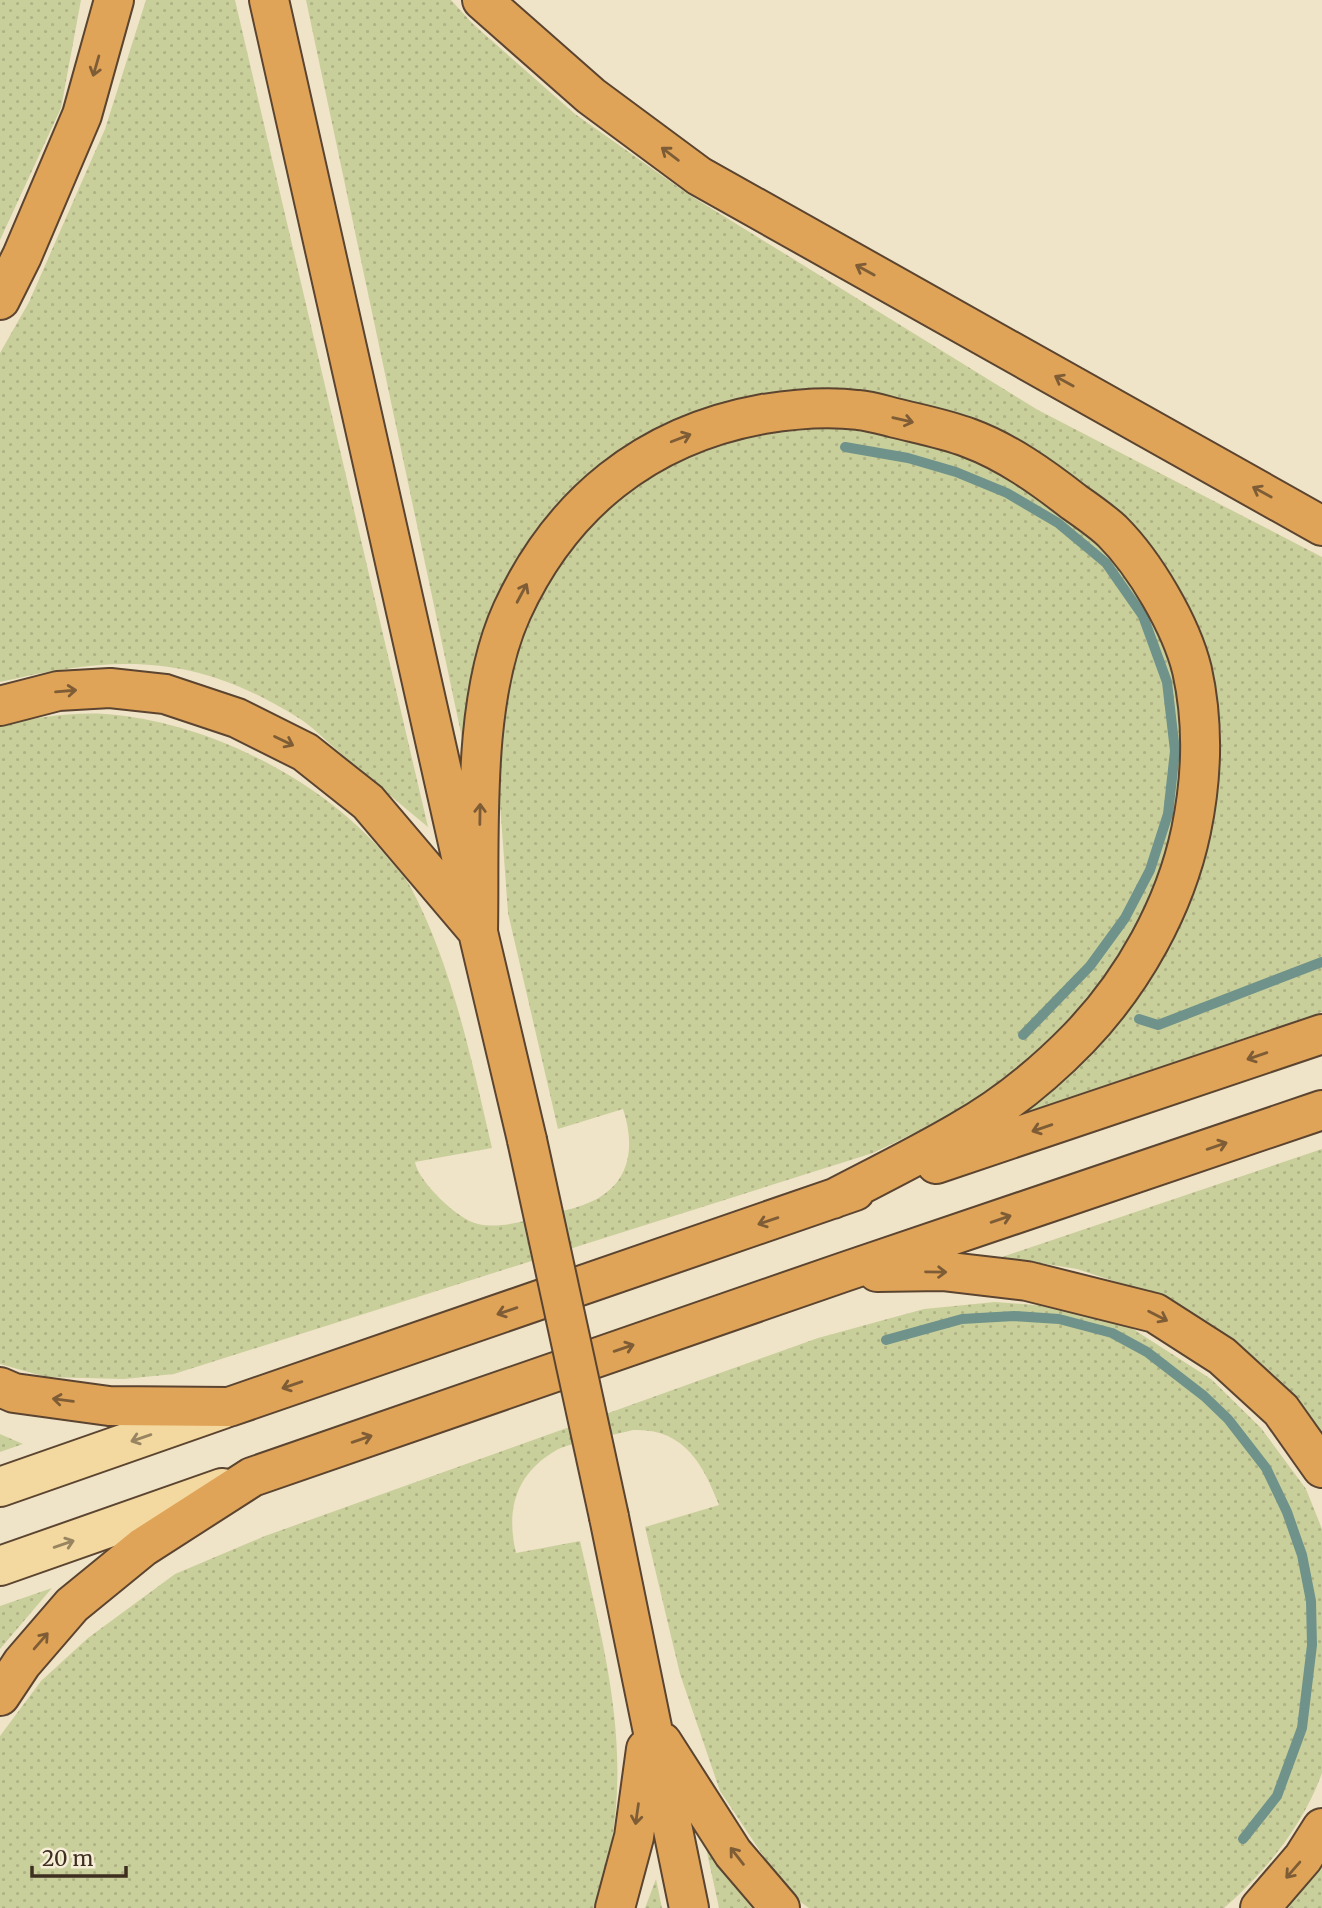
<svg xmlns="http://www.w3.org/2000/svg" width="1322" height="1908" viewBox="0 0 1322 1908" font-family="Merriweather,serif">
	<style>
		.grass { fill: url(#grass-dots) }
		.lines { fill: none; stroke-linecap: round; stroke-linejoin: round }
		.stream { stroke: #6f938a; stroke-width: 10 }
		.major-casing { stroke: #5b4430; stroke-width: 42 }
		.highway-casing { stroke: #5b4430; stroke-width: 42 }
		.major { stroke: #f3d9a0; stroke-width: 38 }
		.highway { stroke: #e0a458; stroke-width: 38 }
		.highway-bridge-casing { stroke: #5b4430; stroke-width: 42; stroke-linecap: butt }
		.highway-bridge { stroke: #e0a458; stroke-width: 38 }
		.oneway { stroke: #7e5d36 }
		.oneway2 { stroke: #988460 }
	</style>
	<defs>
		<pattern id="grass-dots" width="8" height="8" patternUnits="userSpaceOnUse" patternTransform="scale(1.75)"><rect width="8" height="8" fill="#c9cf9b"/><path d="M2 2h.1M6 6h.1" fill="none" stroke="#aeb285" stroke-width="1.8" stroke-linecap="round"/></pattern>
	</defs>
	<rect width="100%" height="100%" fill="#f0e4c8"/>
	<path class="grass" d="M0 0H81L61 108 0 240Z
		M146 0H235L428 827C398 802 368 777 338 751 325 740 312 726 297 717 193 652 115 655 0 682V353L29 302 105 129Z
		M306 0H451L473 24 575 114 688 194 1038 410 1322 557V1012L1006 1119 1199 874 1217 794 1221 730 1210 665 1193 614 1162 560 1127 517 1056 463 979 422 917 403 859 393 561 502 466 757Z
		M855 425 910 436 1006 472 1100 540 1165 628 1188 731 1167 864 1144 918 1111 970 1065 1031 1018 1072 962 1110 873 1153 174 1374 124 1379 46 1377 0 1364V725C35 718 69 712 105 714 206 721 322 779 387 857 394 866 404 875 410 886 452 964 472 1062 492 1148L415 1162C418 1181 458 1220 478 1224 501 1229 524 1221 546 1215 560 1211 575 1209 588 1203 630 1186 636 1148 623 1109L558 1129 508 913 497 762 504 691 521 621 553 562 630 482 733 432Z
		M1322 1149V1441L1146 1292 1077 1269 1002 1257Z
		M995 1302 1060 1307 1122 1322 1211 1379 1261 1428 1306 1489 1322 1529V1773C1304 1824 1265 1873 1224 1908H809L799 1901 766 1860 720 1791 680 1674 645 1527 719 1505C703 1464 684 1428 633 1430 615 1435 569 1442 555 1451 515 1475 506 1510 516 1553L580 1541C609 1668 640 1780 594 1908H0V1736L41 1681 88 1638 175 1574 265 1536 818 1338 924 1309Z
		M0 1434 23 1444 0 1452Z
		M52 1588 0 1649V1606Z
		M703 1834 757 1908H719Z
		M1322 1853V1908H1278Z
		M656 1879 662 1908H645Z"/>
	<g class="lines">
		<path class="stream" d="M845 447 908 458 956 472 1007 493 1058 523 1106 563 1143 616 1167 682 1175 751 1168 814 1150 870 1125 918 1090 966 1023 1035
			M1139 1019 1158 1025 1322 962
			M886 1340 962 1319 1014 1316 1059 1319 1112 1333 1147 1352 1204 1396 1228 1419 1266 1468 1287 1512 1302 1555 1311 1601 1312 1645 1302 1728 1277 1796 1243 1839"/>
		<g class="major-casing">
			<path id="major" d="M0 1487 223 1409
				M0 1566 222 1488"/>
		</g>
		<g class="highway-casing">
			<path id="highway" d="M269 0 478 932 527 1140
				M482 0 591 96 699 176 1322 526
				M0 300 22 256 82 115 114 0
				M0 706 58 691 110 688 165 694 237 718 305 752 368 802 475 928
				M478 932C480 834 471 701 512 611 561 504 646 435 763 414 794 409 827 406 858 410 870 411 883 415 895 418 919 424 945 429 969 438 1007 452 1042 477 1074 502 1087 511 1100 520 1112 531 1145 564 1181 625 1192 670 1204 724 1202 778 1191 831 1175 907 1133 982 1079 1038 1045 1073 1002 1108 959 1132 918 1156 875 1177 833 1199
				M936 1164 1322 1034
				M877 1272 942 1271 1027 1281 1155 1313 1222 1356 1281 1410 1322 1468
				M0 1387 14 1393 109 1406 229 1407 855 1191
				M609 1517 689 1908
				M0 1696 22 1663 72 1605 143 1547 252 1477 844 1272 1322 1110
				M662 1742 733 1853 780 1908
				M615 1908 634 1837 646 1749
				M1260 1908 1303 1858 1322 1828"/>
		</g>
		<use href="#major" class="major"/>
		<use href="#highway" class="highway"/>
		<g class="highway-bridge-casing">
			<path id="highway-bridge" d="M527 1140 609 1517"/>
		</g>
		<use href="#highway-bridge" class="highway-bridge"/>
	</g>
	<defs><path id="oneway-shaft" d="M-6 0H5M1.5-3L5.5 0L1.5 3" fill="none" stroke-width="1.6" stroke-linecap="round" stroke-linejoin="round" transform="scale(1.75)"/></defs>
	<g class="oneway">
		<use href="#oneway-shaft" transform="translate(96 66) rotate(106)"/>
		<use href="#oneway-shaft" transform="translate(670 154) rotate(-143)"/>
		<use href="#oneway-shaft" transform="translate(865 270) rotate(-151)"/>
		<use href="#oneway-shaft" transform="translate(1064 381) rotate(-151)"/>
		<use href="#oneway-shaft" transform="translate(903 420) rotate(13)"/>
		<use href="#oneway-shaft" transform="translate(681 438) rotate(-21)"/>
		<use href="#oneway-shaft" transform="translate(1262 492) rotate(-151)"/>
		<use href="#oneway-shaft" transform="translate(522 593) rotate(-62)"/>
		<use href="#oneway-shaft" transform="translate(66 691) rotate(-5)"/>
		<use href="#oneway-shaft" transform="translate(284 741) rotate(26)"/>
		<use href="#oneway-shaft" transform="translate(480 814) rotate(-89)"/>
		<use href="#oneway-shaft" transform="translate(1257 1056) rotate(161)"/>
		<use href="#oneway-shaft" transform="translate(1042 1128) rotate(161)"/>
		<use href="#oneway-shaft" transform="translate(1217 1146) rotate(-19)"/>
		<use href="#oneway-shaft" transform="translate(1001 1219) rotate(-19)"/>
		<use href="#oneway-shaft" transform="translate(768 1221) rotate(161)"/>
		<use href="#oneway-shaft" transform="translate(936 1272) rotate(1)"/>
		<use href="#oneway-shaft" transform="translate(507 1311) rotate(161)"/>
		<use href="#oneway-shaft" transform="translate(1158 1316) rotate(27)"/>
		<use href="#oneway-shaft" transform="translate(624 1348) rotate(-19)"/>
		<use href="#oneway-shaft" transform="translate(292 1385) rotate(161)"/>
		<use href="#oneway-shaft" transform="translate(63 1400) rotate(-173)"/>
		<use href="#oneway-shaft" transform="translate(362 1439) rotate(-19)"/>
		<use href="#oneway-shaft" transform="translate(41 1641) rotate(-49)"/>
		<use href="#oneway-shaft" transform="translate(637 1814) rotate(98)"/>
		<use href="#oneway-shaft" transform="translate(737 1856) rotate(-128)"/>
		<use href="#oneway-shaft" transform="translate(1293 1870) rotate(131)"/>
	</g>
	<g class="oneway2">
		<use href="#oneway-shaft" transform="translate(141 1438) rotate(161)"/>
		<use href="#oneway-shaft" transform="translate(64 1544) rotate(-19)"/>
	</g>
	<path d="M32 1866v10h94v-10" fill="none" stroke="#3d2e20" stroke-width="3.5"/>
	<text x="42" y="1866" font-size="21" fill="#3d2e20" stroke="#f7eed8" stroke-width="5" paint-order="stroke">20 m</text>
</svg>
